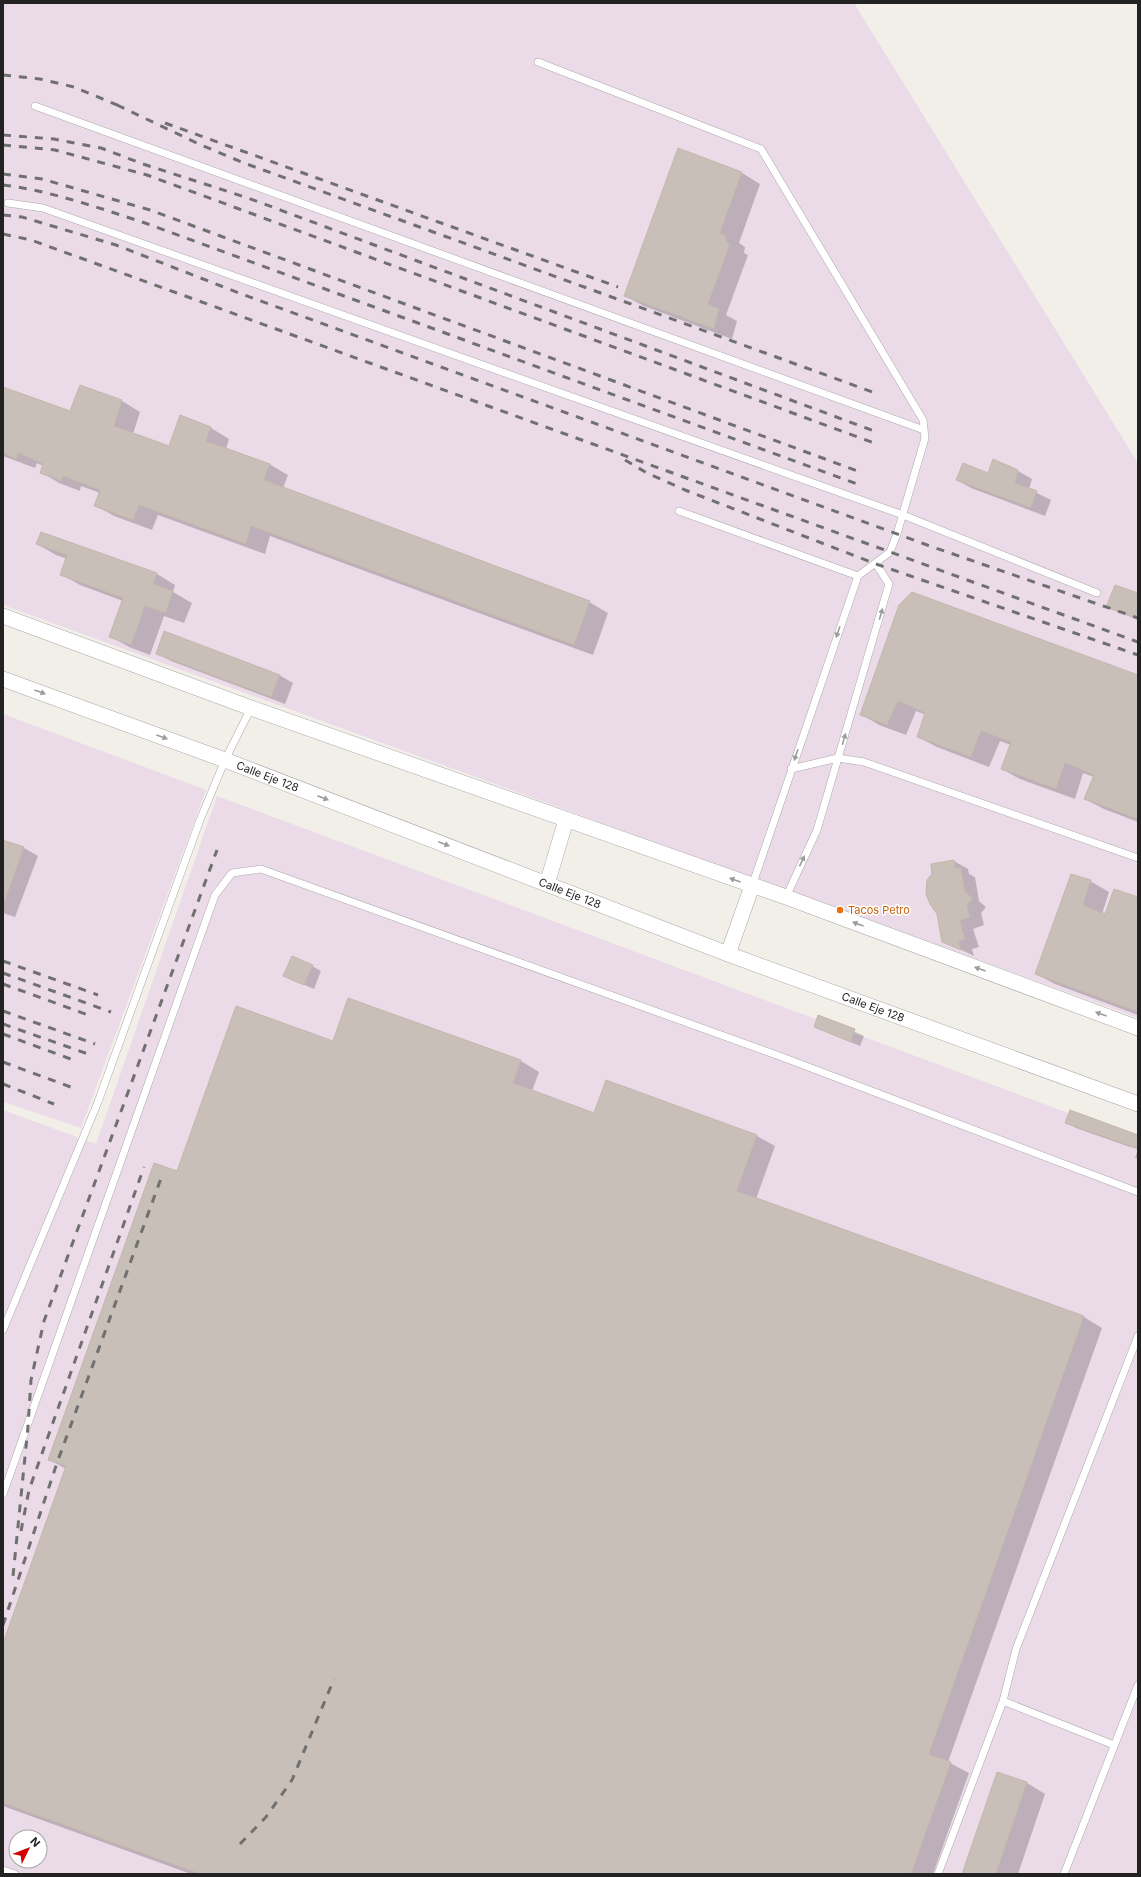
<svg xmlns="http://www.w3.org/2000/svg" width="1141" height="1877" viewBox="0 0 1141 1877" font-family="Inter,sans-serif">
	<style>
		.industrial { fill: #ebdbe8; fill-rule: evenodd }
		.shadow { fill: #0003 }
		.building { fill: #c7bfb8; stroke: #c4b6ab }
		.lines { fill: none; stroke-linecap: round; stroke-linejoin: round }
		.service-casing { stroke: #a9a9a9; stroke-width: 8 }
		.minor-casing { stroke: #a9a9a9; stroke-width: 16 }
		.service { stroke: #fff; stroke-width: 7 }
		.minor { stroke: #fff; stroke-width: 15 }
		.rail { stroke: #707070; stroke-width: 3; stroke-dasharray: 8 8; stroke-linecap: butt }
		.oneway { fill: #9c9c9c }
		.food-dot { fill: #e8710a; stroke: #fff; stroke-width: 1.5 }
		.labels { text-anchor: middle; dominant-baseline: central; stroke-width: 3; stroke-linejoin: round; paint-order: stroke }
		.street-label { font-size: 11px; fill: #222; stroke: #fff }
		.food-label { font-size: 11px; fill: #c56008; stroke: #fff; text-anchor: start }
	</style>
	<rect width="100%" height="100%" fill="#f2efe9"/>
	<path class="industrial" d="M3 3H854L1138 463V1018L3 605Z
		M3 714 206 790 81 1128 3 1102Z
		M217 796 1138 1139V1874H3V1110L96 1144ZM16 1837H40V1861H16Z"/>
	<path class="shadow" d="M679 150 742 173 760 184 739 243 745 247 744 253 748 255 726 315 737 321 732 339 644 306 625 296Z
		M3 388 70 412 122 401 140 412 133 434 170 447 181 416 211 428 229 439 226 449 269 464 288 475 283 488 589 602 608 613 593 655 270 536 265 554 158 515 152 530 114 516 95 505 100 493 81 486 80 491 59 483 41 472 43 466 37 463 35 468 3 456Z
		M1018 471 1032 479 1029 489 1051 500 1045 516 971 488 957 480Z
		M41 533 157 574 175 585 173 592 192 603 184 623 164 616 150 655 129 647 110 636 123 601 80 585 61 574 67 559 56 555 37 544Z
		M1138 594V620L1108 607Z
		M900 605 1138 676V822L1104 809 1085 799 1094 777 1083 773 1075 799 1020 779 1002 769 1011 745 1000 741 989 767 937 747 918 737 926 715 916 711 906 735 879 725 861 714Z
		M157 653 279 675 293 683 285 704 171 661Z
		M3 841 24 848 38 856 15 917 3 913Z
		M954 861 968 869 969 874 975 877 979 901 986 907 981 913 984 925 973 929 979 947 972 949 974 956 943 941 932 865Z
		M1090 881 1109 892 1102 914 1106 915 1138 898V1015L1055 984 1036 974Z
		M312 966 321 971 314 989 293 980Z
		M349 999 521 1061 539 1072 532 1091 595 1114 757 1136 775 1146 756 1199 1084 1317 1102 1328 948 1762 969 1773 933 1874H191L3 1806V1646L66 1469 50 1460 177 1172 334 1042Z
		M819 1016 864 1036 860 1046 815 1027Z
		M1067 1122 1134 1136 1130 1147 1076 1128Z
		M1138 1149V1159L1135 1158Z
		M998 1773 1027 1783 1045 1794 1018 1874H963Z"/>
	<path class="building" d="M678 148 742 172 720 233 726 235V242L730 244 708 304 719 309 714 329 624 296Z
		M80 385 122 400 114 426 169 446 180 415 211 427 206 441 270 464 264 480 590 601 574 645 251 526 246 544 139 505 133 520 94 506 100 490 63 476 61 481 40 473 43 464 18 453 16 459 3 453V387L70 411Z
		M993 459 1018 470 1015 483 1037 491 1031 508 956 480 963 463 988 473Z
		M41 532 157 573 153 584 173 591 166 613 145 606 131 645 109 637 123 598 60 575 67 555 36 544Z
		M1115 585 1138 593V619L1106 607Z
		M912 592 1138 675V819L1084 799 1094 775 1065 763 1056 789 1001 769 1011 742 981 731 971 757 917 737 925 713 898 701 887 725 860 715 899 605Z
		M164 631 280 675 271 697 156 654Z
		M3 840 24 847 5 901H3Z
		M954 860 955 868H961L965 892 973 898 967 905 970 917 960 921 965 939 959 941 961 950 942 942 937 914 930 904 926 894 927 880 932 874 931 864Z
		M1071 874 1091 880 1083 905 1105 914 1114 889 1138 897V1012L1035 974Z
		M292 956 313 965 304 985 283 976Z
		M348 998 521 1060 513 1083 594 1113 606 1080 757 1135 737 1191 1084 1316 929 1754 951 1762 911 1874H200L3 1803V1643L66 1466 48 1460 154 1163 177 1171 236 1006 333 1041Z
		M818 1015 855 1029 851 1042 814 1027Z
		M1070 1110 1138 1135V1149L1065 1123Z
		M997 1772 1027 1782 996 1874H962Z"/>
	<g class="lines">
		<g class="service-casing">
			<path id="service" d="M538 62 761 149 923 420 925 438 897 534 890 552 858 576 752 886
				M35 106 924 430
				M8 203 43 208 903 515 1097 593
				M679 511 858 576
				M791 769 838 758 864 762 1138 858
				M786 897 817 830 889 584 876 564
				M3 1330 98 1102 200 820 225 760 251 708
				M3 1494 215 895 232 873 261 869 782 1057 1138 1192
				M1114 1745 1003 1701 1016 1649 1138 1336
				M3 1870 15 1874
				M938 1874 1003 1701
				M1064 1874 1138 1685"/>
		</g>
		<g class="minor-casing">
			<g id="minor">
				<path d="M3 616 251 708 786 897 1138 1028"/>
				<path id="s1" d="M3 679 225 760 728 954 1138 1104"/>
				<path d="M547 884 566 820"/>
				<path d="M728 954 752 886"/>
			</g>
		</g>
		<use href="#service" class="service"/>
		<use href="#minor" class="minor"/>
		<path class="rail" d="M3 75 40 79 74 87 122 107
			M117 105 201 145 244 163 875 393
			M165 123 618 287
			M3 135 54 139 101 148 143 164 248 198 874 431
			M3 145 55 150 147 175 874 443
			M3 174 42 179 150 210 863 473
			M3 185C52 191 99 208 145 223L857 484
			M3 215 22 217 116 245 239 293 927 545 1138 618
			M3 234 31 240 1138 642
			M625 460 647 473 685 490 876 564 1138 655
			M3 961 98 995
			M3 973 111 1012
			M3 984 91 1016
			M3 1011 95 1044
			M3 1024 91 1055
			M3 1034 76 1061
			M3 1062 76 1089
			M3 1084 54 1104
			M21 1531 29 1490 144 1167
			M13 1576 28 1427 31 1380 44 1321 217 850
			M3 1625 57 1463 163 1173
			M240 1844 266 1817 292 1780 334 1679"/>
	</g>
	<defs><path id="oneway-solid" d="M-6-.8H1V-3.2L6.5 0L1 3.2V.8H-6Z"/></defs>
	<g class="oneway">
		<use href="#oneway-solid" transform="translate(881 614) rotate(-74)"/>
		<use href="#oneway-solid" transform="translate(838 632) rotate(109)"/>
		<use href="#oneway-solid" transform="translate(40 692) rotate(20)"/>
		<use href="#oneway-solid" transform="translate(162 737) rotate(20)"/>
		<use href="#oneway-solid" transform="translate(844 739) rotate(-74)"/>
		<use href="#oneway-solid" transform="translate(796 755) rotate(109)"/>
		<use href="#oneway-solid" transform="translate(323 798) rotate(21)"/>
		<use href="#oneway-solid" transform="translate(444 844) rotate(21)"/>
		<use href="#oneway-solid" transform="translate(802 861) rotate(-65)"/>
		<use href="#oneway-solid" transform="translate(735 880) rotate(-160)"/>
		<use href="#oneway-solid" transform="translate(858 924) rotate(-160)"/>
		<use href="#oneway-solid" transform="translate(980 969) rotate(-160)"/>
		<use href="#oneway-solid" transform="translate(1101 1014) rotate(-160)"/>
	</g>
	<circle class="food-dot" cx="840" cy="910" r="4"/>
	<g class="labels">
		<g class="street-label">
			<text stroke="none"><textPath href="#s1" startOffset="282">Calle Eje 128</textPath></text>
			<text stroke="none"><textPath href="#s1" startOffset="606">Calle Eje 128</textPath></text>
			<text stroke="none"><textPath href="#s1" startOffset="930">Calle Eje 128</textPath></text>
		</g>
		<g class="food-label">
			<text x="848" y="910">Tacos Petro</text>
		</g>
	</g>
	<rect width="1141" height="1877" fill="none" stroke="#222222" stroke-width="8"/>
	<g transform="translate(28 1849) rotate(47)"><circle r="19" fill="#ffffff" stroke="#a7a7a7"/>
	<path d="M0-3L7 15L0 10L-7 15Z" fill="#d40000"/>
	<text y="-6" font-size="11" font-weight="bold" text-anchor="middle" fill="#222222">N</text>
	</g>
</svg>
